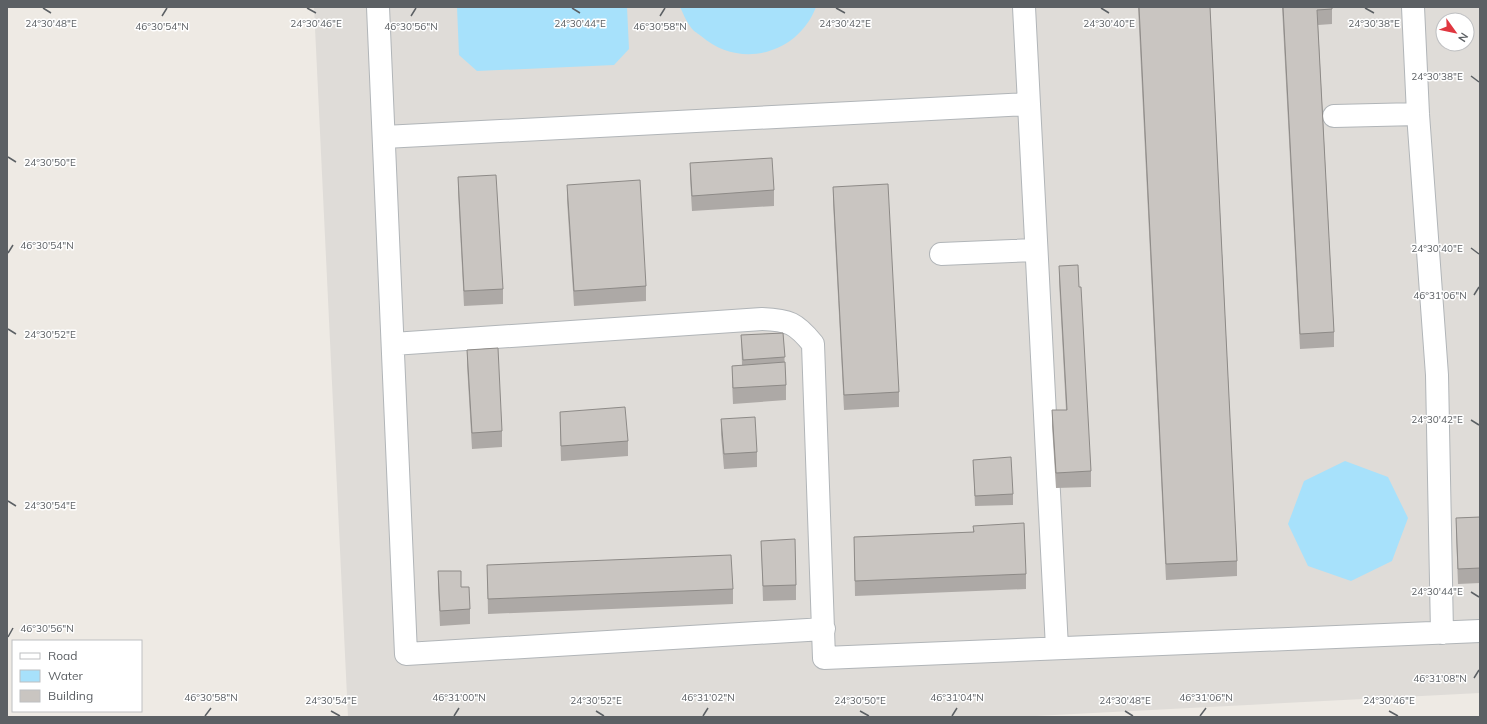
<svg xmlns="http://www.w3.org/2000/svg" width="1487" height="724" viewBox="0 0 1487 724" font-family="Mulish,sans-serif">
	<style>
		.industrial { fill: #dfdcd8; fill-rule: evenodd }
		.water { fill: #a7e1fb }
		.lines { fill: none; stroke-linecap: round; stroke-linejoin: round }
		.minor-casing { stroke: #b1b5b8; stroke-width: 24 }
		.minor { stroke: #fff; stroke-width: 22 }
		.wall { fill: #ada9a6 }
		.building { fill: #c9c5c1; stroke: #8d8a87 }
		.ticks { fill: none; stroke: #5c6064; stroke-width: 1.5 }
		.ticks-label { font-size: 10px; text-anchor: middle; fill: #5c6064; stroke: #fff; stroke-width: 3; stroke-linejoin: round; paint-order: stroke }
	</style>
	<rect width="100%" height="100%" fill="#eeeae4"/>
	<path class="industrial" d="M314 7H1480V693L1014 717H348ZM1443 20H1467V44H1443Z"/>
	<path class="water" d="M457 7H627L629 49 614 65 477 71 459 55Z
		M680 7H816C798 54 740 70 701 36 697 33 692 30 690 26 686 21 683 13 680 7Z
		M1345 461 1388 477 1408 518 1392 561 1351 581 1308 566 1288 524 1304 481Z"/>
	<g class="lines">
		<g class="minor-casing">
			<path id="minor" d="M378 7 406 654 824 629
				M1024 7 1057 648
				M1413 7 1418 114 1437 375 1442 633
				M1334 116 1418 114
				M384 137 1028 104
				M941 254 1036 250
				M393 344 762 319C789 320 796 323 813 344L824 658 1480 631"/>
		</g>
		<use href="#minor" class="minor"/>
	</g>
	<path class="wall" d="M1138 7H1210L1237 561V576L1166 580Z
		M1282 7H1332V24L1318 25 1334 332V347L1300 349Z
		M690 163 774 190V206L692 211 690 178Z
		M458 177 503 289V304L464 306 458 192Z
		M567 185 646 286V301L574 306 567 200Z
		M833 187 899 392V407L844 410 833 202Z
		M1059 266 1091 471V487L1056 488 1052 426V410H1066L1059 281Z
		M783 333 786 385V400L733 404 732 381V366L742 365 741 335Z
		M467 350 502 431V447L472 449 467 365Z
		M560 412 628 441V456L561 461 560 427Z
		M721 419 757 452V467L724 469 721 434Z
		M973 460 1013 494V505L975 506Z
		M1480 517V583L1458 584 1456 533V518Z
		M973 526 1026 574V589L855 596 854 537 973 532Z
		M761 541 796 585V600L763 601Z
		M487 565 733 589V604L488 614Z
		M438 571 461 587 470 609V624L440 626 438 587Z"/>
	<path class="building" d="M1139 7H1210L1237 561 1166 564Z
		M1283 7H1332V9L1317 10 1334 332 1300 334Z
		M772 158 774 190 692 196 690 163Z
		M496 175 503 289 464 291 458 177Z
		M640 180 646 286 574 291 567 185Z
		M888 184 899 392 844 395 833 187Z
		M1078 265 1079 287H1081L1091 471 1056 473 1052 410H1067L1059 266Z
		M783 333 785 357 743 360 741 335Z
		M498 348 502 431 472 433 467 350Z
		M785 362 786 385 733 388 732 366Z
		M625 407 628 441 561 446 560 412Z
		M755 417 757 452 724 454 721 419Z
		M1011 457 1013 494 975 496 973 460Z
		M1480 517V568L1458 569 1456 518Z
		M1024 523 1026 574 855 581 854 537 974 532 973 526Z
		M795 539 796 585 763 586 761 541Z
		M731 555 733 589 488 599 487 565Z
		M438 571H461V587H469L470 609 440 611Z"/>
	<path class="ticks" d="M43 8 51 13M307 8 316 13M572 8 580 13M836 8 845 13M1101 8 1109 13M1365 8 1374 13M162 16 167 8M411 16 416 8M660 16 665 8M1471 76 1479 82M8 157 16 162M1471 248 1479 254M8 253 13 245M1474 295 1479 287M8 329 16 334M1471 420 1479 425M8 501 16 506M1471 592 1479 597M8 637 13 628M1474 678 1479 670M331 711 340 716M596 711 604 716M860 711 869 716M1125 711 1133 716M1389 711 1398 716M205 716 211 708M454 716 459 708M703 716 708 708M952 716 957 708M1200 716 1206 708"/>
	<g class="ticks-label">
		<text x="51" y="27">24°30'48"E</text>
		<text x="845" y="27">24°30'42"E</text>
		<text x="316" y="27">24°30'46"E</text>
		<text x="580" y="27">24°30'44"E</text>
		<text x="1109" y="27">24°30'40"E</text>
		<text x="1374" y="27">24°30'38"E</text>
		<text x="411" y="30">46°30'56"N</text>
		<text x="162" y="30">46°30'54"N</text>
		<text x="660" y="30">46°30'58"N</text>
		<text x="1437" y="80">24°30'38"E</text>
		<text x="50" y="166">24°30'50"E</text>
		<text x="47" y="249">46°30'54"N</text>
		<text x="1437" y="252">24°30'40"E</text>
		<text x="1440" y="299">46°31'06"N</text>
		<text x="50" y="338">24°30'52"E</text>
		<text x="1437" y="423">24°30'42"E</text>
		<text x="50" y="509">24°30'54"E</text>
		<text x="1437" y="595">24°30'44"E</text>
		<text x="47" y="632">46°30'56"N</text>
		<text x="1440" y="682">46°31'08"N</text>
		<text x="211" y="701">46°30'58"N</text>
		<text x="459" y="701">46°31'00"N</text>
		<text x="708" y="701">46°31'02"N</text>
		<text x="957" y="701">46°31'04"N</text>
		<text x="1206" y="701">46°31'06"N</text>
		<text x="331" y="704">24°30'54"E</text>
		<text x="596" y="704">24°30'52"E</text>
		<text x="860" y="704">24°30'50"E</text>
		<text x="1125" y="704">24°30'48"E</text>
		<text x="1389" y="704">24°30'46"E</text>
	</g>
	<rect width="1487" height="724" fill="none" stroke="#5c6064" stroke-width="16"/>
	<rect x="12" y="640" width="130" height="72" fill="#ffffff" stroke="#bebfc1"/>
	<rect x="20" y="653" width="20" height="6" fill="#ffffff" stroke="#bebfc1"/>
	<text x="48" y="660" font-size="12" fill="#5c6064">Road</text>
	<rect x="20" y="670" width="20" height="12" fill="#a7e1fb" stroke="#bebfc1"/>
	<text x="48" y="680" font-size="12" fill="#5c6064">Water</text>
	<rect x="20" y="690" width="20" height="12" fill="#c9c5c1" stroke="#bebfc1"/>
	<text x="48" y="700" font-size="12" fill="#5c6064">Building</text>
	<g transform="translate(1455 32) rotate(123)"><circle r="19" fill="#ffffff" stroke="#bebfc1"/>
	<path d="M0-3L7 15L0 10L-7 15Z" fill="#e03740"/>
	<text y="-6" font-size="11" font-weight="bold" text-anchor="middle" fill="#5c6064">N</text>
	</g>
</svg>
